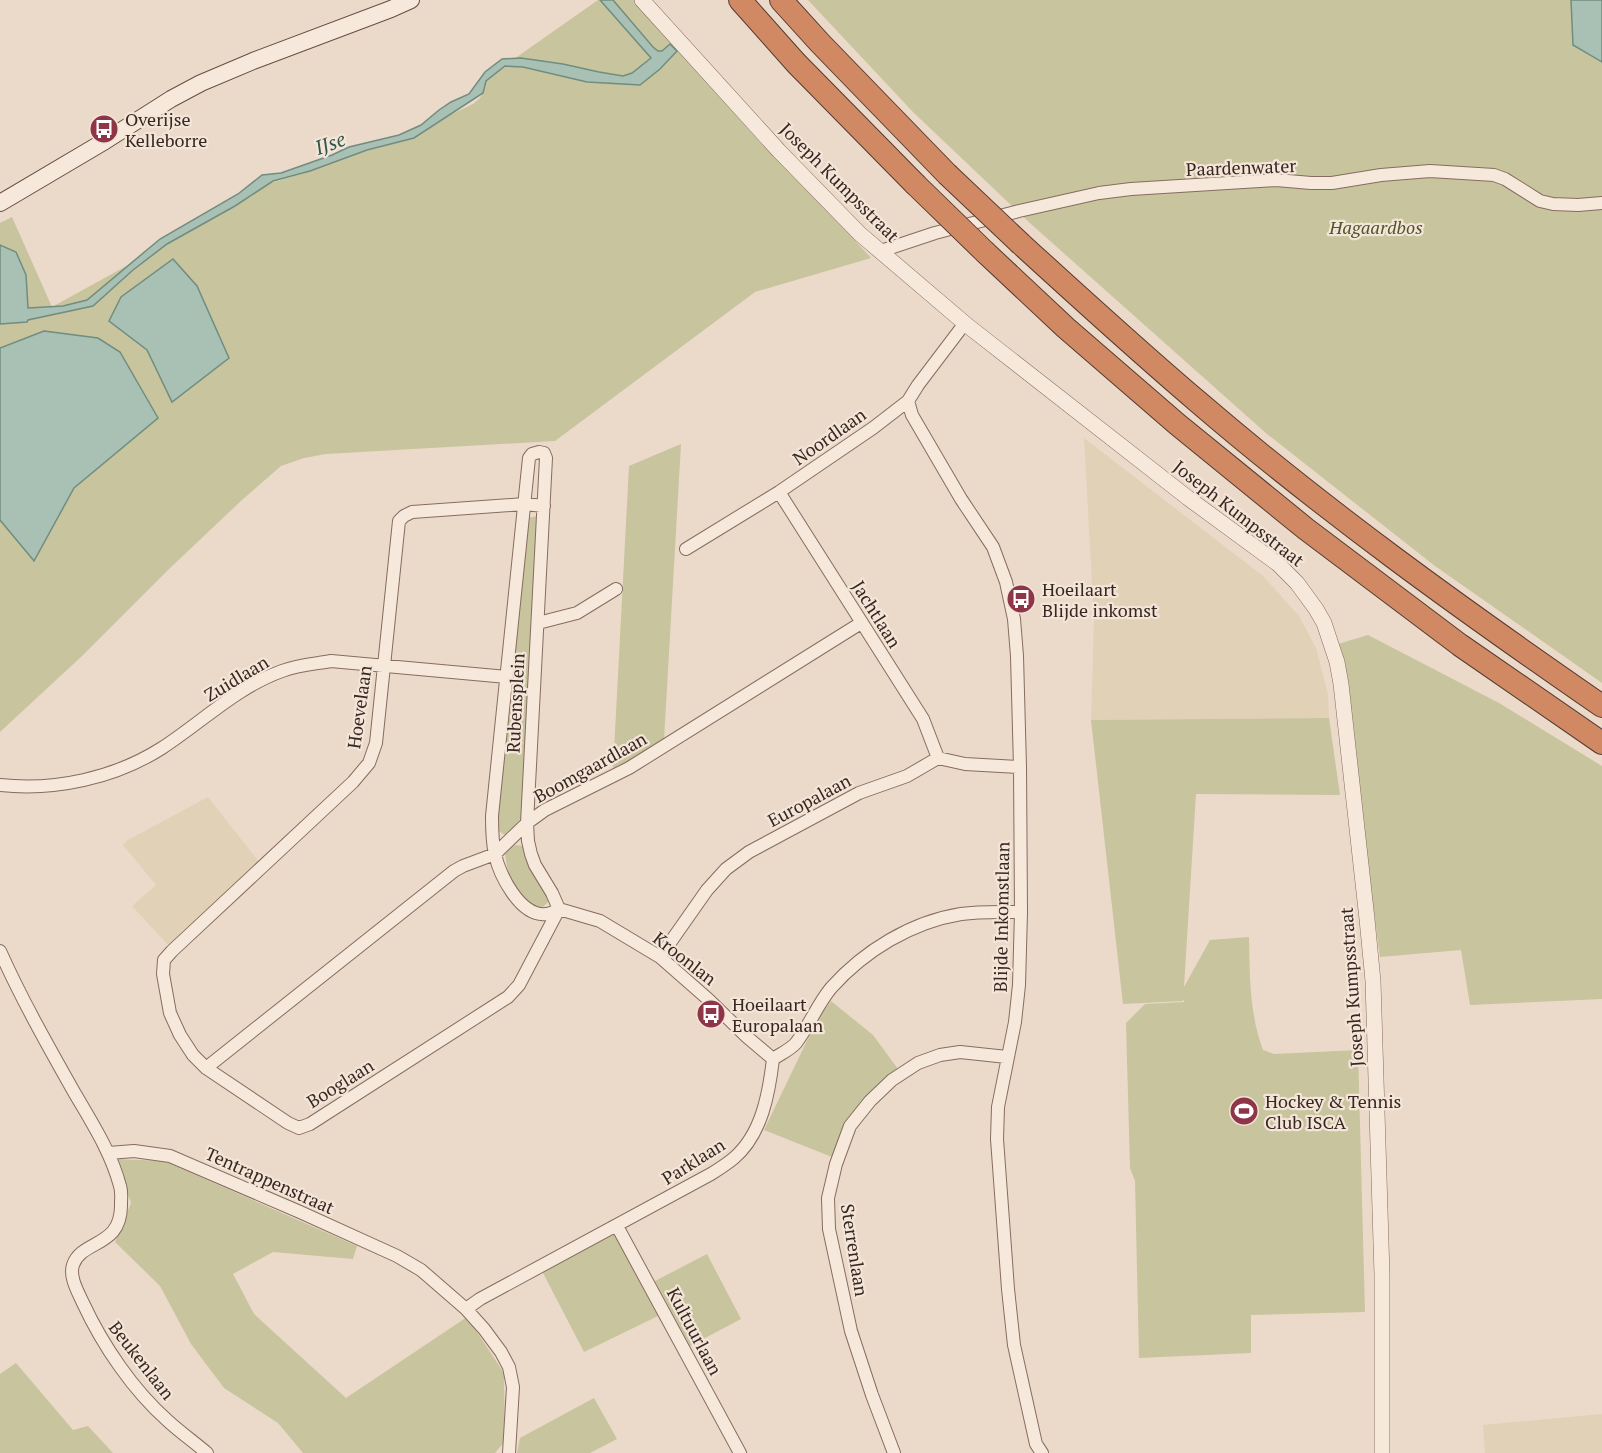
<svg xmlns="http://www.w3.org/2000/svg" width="1602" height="1453" viewBox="0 0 1602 1453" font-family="'PT Serif',serif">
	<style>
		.farmland { fill: #e0d1b7 }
		.green { fill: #c8c49e; fill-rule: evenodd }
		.water { fill: #a9c0b4; stroke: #708d80; stroke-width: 1.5 }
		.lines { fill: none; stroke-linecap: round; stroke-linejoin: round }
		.minor-casing { stroke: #866c5f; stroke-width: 14 }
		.tertiary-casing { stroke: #866c5f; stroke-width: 16 }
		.secondary-casing { stroke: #684d42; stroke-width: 18 }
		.motorway-casing { stroke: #543b33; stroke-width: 24 }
		.minor { stroke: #f6e9dc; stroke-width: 12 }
		.tertiary { stroke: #f6e9dc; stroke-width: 15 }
		.secondary { stroke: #f6e9dc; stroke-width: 16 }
		.motorway { stroke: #d18963; stroke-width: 22 }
		.motorway-bridge-casing { stroke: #543b33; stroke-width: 24; stroke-linecap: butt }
		.motorway-bridge { stroke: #d18963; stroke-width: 22 }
		.labels { text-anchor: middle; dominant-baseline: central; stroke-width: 4.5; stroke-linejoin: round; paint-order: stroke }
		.poi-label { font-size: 18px; fill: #382721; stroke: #f3e5d8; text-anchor: start }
		.street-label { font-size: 18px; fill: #382721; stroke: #f3e5d8 }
		.park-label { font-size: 18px; font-style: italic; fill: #50522a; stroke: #f3e5d8 }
		.water-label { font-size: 20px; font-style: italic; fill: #32564c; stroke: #f3e5d8 }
	</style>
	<rect width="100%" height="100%" fill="#ebdac9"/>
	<path class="farmland" d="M1084 438 1263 576 1299 616 1316 648 1328 694 1329 718 1091 720 1094 620Z
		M208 797 260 863 169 946 132 906 156 885 123 845 128 840Z
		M1602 1414V1453H1485L1483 1425Z"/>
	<path class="green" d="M598 0H635L871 258 755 292 555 441 326 454 304 458 281 466 242 500 170 568 82 656 0 732V520L34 560 74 488 158 418 44 331 0 348V324L27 322 28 315 26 275 16 252 0 245V223L12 217 52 307 235 206 267 184 302 174 358 153 414 138 450 115 473 104 479 99 483 93 486 81 500 69ZM147 350 229 358 172 401Z
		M808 0H1571L1573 45 1602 62V683L1435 566 1267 434 1031 224 913 112Z
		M681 444 664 740 639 756 613 770 629 466Z
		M539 516 522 817 506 836 496 829 526 518Z
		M1368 635 1499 703 1602 766V999L1470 1005 1461 950 1380 957 1338 644Z
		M1329 718 1340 795 1196 794 1184 987 1210 940 1249 937C1250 976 1249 1012 1263 1050L1274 1054 1358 1050 1365 1312 1251 1315V1353L1139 1358 1135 1181 1130 1168 1126 1023 1145 1004 1184 1002V999L1183 1001 1123 1004 1091 720Z
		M515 845 523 846 530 868 550 900 543 907 531 905 509 878 505 854Z
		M831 1001 873 1035 898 1069C864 1095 845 1116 832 1157L764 1130 817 1020Z
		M116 1159 164 1161 357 1246 353 1259 273 1252 233 1274 254 1314 346 1398 467 1317 504 1373 505 1441 495 1453H303L278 1423 224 1388 191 1344 160 1286 115 1242 131 1203Z
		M615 1234 658 1316 584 1352 542 1271Z
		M707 1254 741 1319 690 1346 655 1281Z
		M16 1363 73 1430 88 1426 113 1453H0V1374Z
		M594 1398 617 1439 590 1453H517L520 1438Z"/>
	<path class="water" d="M600 0H613L653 47 658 51H662L670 44 677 51 660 69 640 85 587 82 523 67 505 66 486 81 483 93 414 138 367 150 310 171 273 181 235 206 167 244 133 270 93 306 28 320 27 322 0 324V245L16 252 26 275 28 308 63 306 87 300 160 239 238 194 262 175 281 173 332 155 349 147 399 135 421 125 439 110 451 102 469 94 485 72 502 59 521 58 563 64 599 72 623 76 632 73 651 58Z
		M1571 0H1602V62L1573 45Z
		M173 259 197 286 229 358 172 402 147 350 109 321 121 297Z
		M44 331 98 338 120 352 158 418 74 488 34 561 0 520V348Z"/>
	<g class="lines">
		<g class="minor-casing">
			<path id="minor" d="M881 251 935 233 1019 211 1099 193 1131 189 1276 180 1311 183H1332L1381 175 1430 171 1494 175 1505 179 1540 201 1553 204 1578 205 1602 203
				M908 401 912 415 961 499 993 547 1006 582 1014 619 1017 656 1020 767 1021 912 1019 985 1015 1022 998 1107 997 1139 1008 1289 1014 1345 1036 1444 1042 1453
				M539 452 544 453 546 458 527 823 528 841 531 854 535 865 552 893 559 909C555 911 550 914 546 914 520 917 499 874 495 854 492 842 492 829 492 816L529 458 532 454Z
				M779 492 923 719 938 758
				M544 506 524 504 412 512 404 516 399 521 376 743 369 763 353 782 172 951 164 960 163 974 170 1013 180 1035 193 1055 206 1068 288 1123 299 1128 310 1124 508 997 519 985 559 909
				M686 549 779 492 873 428 908 401 918 385 965 323
				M538 623 577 613 616 589
				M0 785C55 791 115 778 162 748 202 722 237 687 282 671 298 665 314 664 331 661L507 677
				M559 909 600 921 660 957 709 1000 747 1037 773 1059
				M0 951C22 1000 48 1046 74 1092 92 1123 111 1152 120 1186 122 1192 121 1198 121 1204 122 1248 82 1239 73 1265 69 1277 78 1292 83 1303 103 1346 133 1390 168 1421 180 1432 194 1442 207 1453
				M660 957 707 890 726 869 749 852 859 793 907 776 938 758 965 764 1020 767
				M206 1068 454 871 463 866 495 854 527 823 545 810 629 768 861 623
				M109 1153 134 1151 170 1156 300 1212 397 1256 421 1270 466 1309 484 1329 501 1352 509 1367 513 1387 509 1453
				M617 1226 740 1453
				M466 1309 480 1299 711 1174C719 1169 727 1164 734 1158 762 1134 769 1093 773 1059 780 1054 790 1050 796 1043 809 1026 817 1005 831 988 864 951 911 922 961 914 981 911 1001 912 1021 912
				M894 1453 872 1395 851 1331 829 1229 828 1198 836 1164 850 1126 870 1101 892 1080 918 1063 940 1055 960 1052 1007 1057"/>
		</g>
		<g class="tertiary-casing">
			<path id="tertiary" d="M642 0 779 151 860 234 968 326 1188 498 1278 564 1297 583 1316 609 1324 623 1337 662 1341 684 1367 919 1373 981 1382 1275V1453"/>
		</g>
		<g class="secondary-casing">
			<path id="secondary" d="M0 203 105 141 171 99 201 83 253 61 391 9 411 0"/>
		</g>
		<g class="motorway-casing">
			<path id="motorway" d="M740 0 796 63 915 184
				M781 0 820 43 947 174
				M1021 244C1079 297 1137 350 1197 401 1325 511 1463 610 1602 706
				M986 253 1066 328 1177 424 1306 529 1460 645 1602 743"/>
		</g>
		<use href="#minor" class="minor"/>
		<use href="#tertiary" class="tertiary"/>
		<use href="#secondary" class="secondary"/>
		<use href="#motorway" class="motorway"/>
		<g class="motorway-bridge-casing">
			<path id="motorway-bridge" d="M947 174 1021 244
				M915 184 986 253"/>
		</g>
		<use href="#motorway-bridge" class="motorway-bridge"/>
	</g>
	<defs>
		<g id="bus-disc" transform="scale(1.5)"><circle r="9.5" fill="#8f3548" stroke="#f3e5d8"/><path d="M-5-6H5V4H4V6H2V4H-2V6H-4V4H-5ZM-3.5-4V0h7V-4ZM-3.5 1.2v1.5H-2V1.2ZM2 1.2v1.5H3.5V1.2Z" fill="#fff"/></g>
		<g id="stadium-disc" transform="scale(1.5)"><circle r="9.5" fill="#8f3548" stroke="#f3e5d8"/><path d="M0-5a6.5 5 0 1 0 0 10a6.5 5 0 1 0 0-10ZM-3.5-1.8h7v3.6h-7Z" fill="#fff"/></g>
	</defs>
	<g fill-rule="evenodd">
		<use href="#bus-disc" x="104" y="129"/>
		<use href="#bus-disc" x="1021" y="599"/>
		<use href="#bus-disc" x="711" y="1014"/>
		<use href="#stadium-disc" x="1244" y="1111"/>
	</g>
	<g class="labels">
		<g class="poi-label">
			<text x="125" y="119">Overijse<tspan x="125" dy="21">Kelleborre</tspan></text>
			<text x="1042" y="589">Hoeilaart<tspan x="1042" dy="21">Blijde inkomst</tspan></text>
			<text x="732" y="1004">Hoeilaart<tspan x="732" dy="21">Europalaan</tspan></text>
			<text x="1265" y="1101">Hockey &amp; Tennis<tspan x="1265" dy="21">Club ISCA</tspan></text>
		</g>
		<g class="street-label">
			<text transform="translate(1241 167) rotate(-2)">Paardenwater</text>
			<text transform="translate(840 182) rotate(45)">Joseph Kumpsstraat</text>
			<text transform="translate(829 436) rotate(-35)">Noordlaan</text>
			<text transform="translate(1239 513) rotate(38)">Joseph Kumpsstraat</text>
			<text transform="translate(877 614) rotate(58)">Jachtlaan</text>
			<text transform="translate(236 678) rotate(-31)">Zuidlaan</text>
			<text transform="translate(515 703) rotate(-87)">Rubensplein</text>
			<text transform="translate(359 707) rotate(-82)">Hoevelaan</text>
			<text transform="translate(590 767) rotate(-29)">Boomgaardlaan</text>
			<text transform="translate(809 800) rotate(-28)">Europalaan</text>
			<text transform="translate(1001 917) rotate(-89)">Blijde Inkomstlaan</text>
			<text transform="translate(685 958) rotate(38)">Kroonlan</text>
			<text transform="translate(1351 987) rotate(-94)">Joseph Kumpsstraat</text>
			<text transform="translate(340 1083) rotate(-32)">Booglaan</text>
			<text transform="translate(693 1161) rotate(-32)">Parklaan</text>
			<text transform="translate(270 1180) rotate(24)">Tentrappenstraat</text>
			<text transform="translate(855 1250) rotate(81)">Sterrenlaan</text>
			<text transform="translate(695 1331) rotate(62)">Kultuurlaan</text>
			<text transform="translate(142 1360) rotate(52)">Beukenlaan</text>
		</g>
		<g class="park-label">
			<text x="1376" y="227">Hagaardbos</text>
		</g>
		<g class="water-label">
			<text transform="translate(330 143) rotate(-20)">IJse</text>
		</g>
	</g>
</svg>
